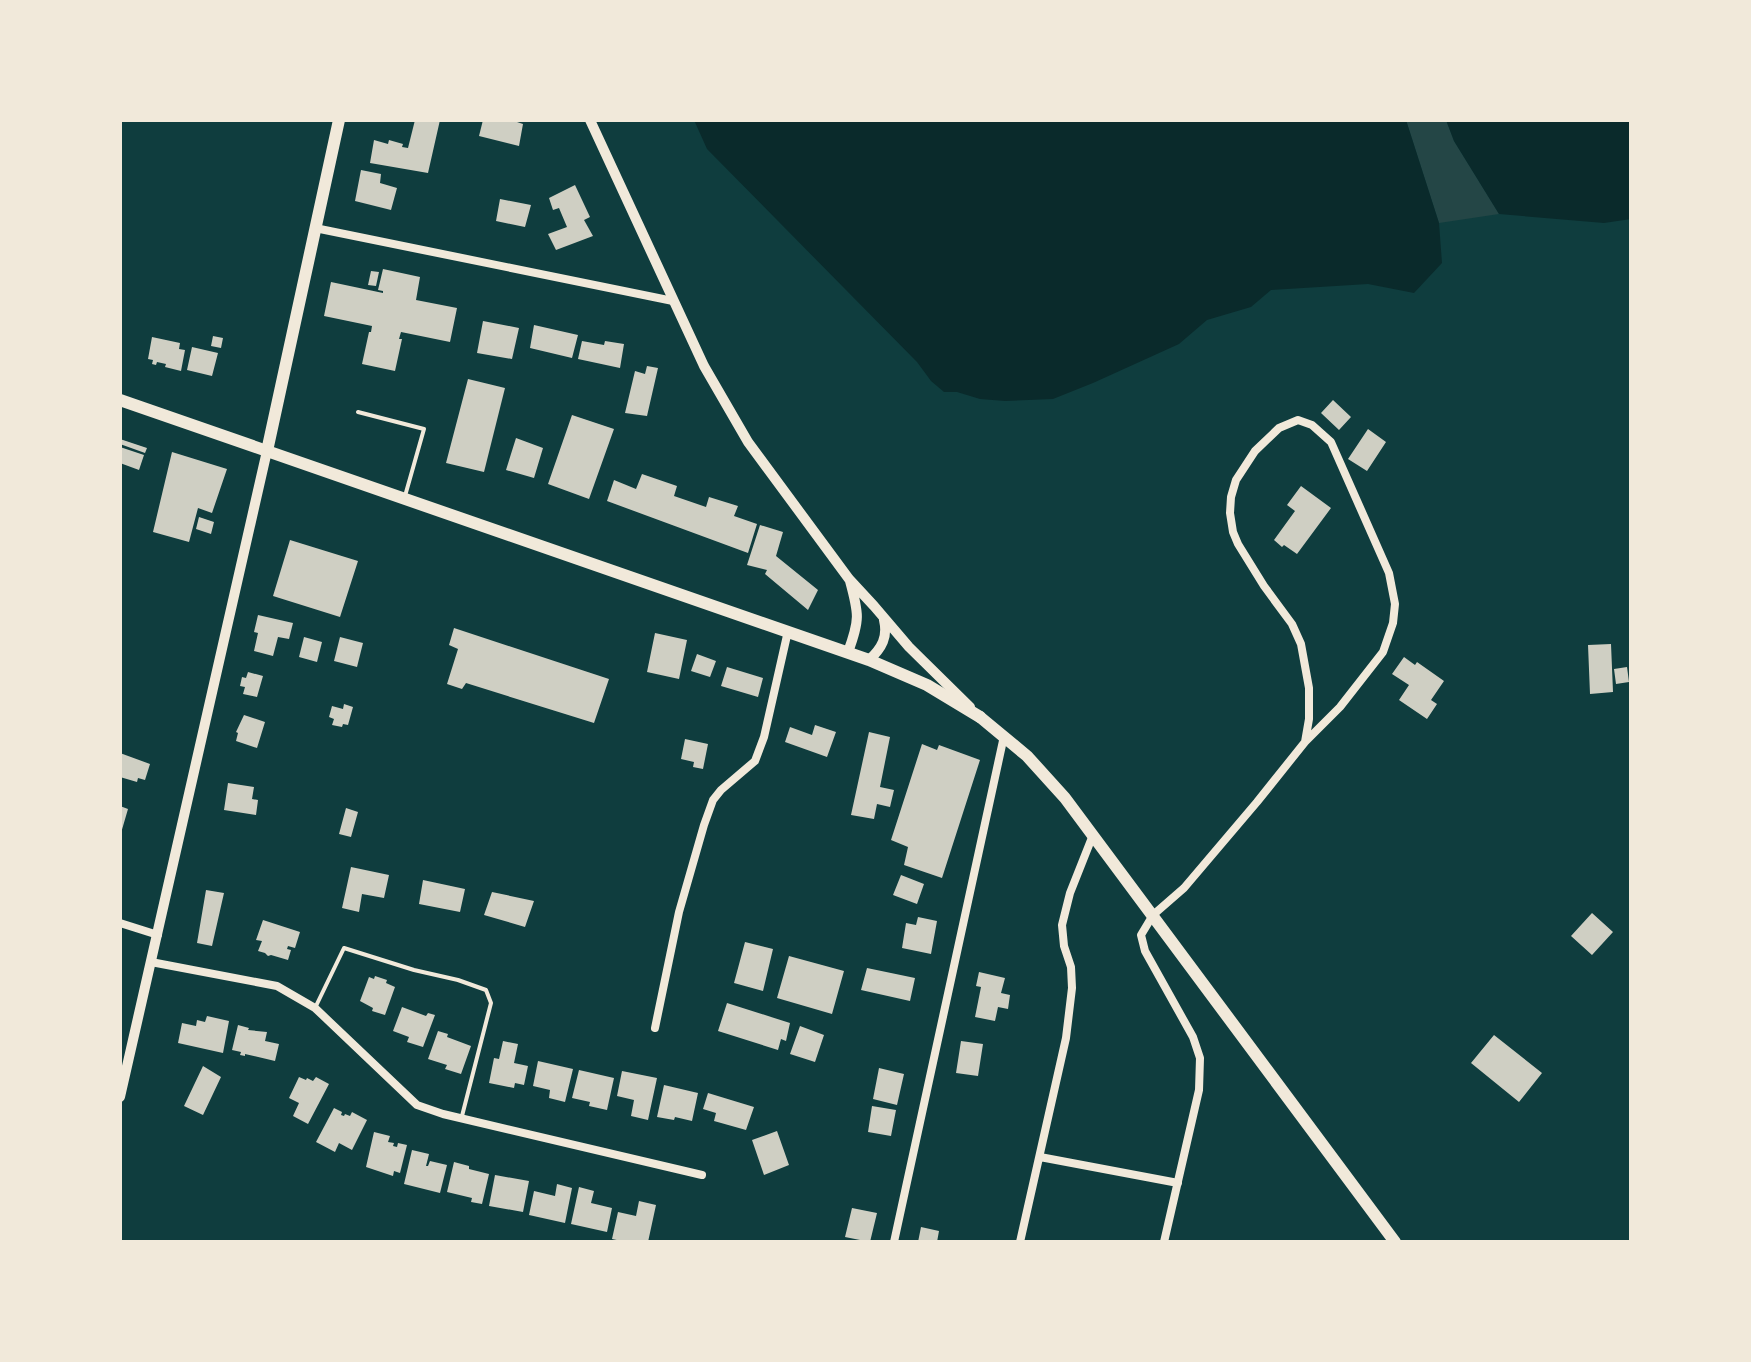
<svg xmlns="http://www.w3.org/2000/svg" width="1751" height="1362" viewBox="0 0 1751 1362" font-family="'Exo 2',sans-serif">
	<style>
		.green { fill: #244646 }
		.water { fill: #0a2a2b }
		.building { fill: #cfcfc3 }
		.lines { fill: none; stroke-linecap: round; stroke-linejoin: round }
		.service { stroke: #f1e9da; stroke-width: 4 }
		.minor { stroke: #f1e9da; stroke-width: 8 }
		.tertiary { stroke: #f1e9da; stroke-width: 10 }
		.secondary { stroke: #f1e9da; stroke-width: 12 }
		.primary { stroke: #f1e9da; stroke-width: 12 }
	</style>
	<rect width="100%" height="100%" fill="#0f3d3e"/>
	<path class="green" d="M1406 120H1446L1454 141 1499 214 1439 223Z"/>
	<path class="water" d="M694 120H1406L1439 223 1442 263 1414 293 1368 284 1271 290 1251 307 1207 320 1179 344 1093 383 1053 399 1005 401 980 399 957 392H944L931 381 917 362 707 149Z
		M1446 120H1631V219L1604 223 1499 214 1454 141Z"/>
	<path class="building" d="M415 120H440L428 173 370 163 374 140 388 144 389 140 403 144 402 147 408 148Z
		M483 120H511L523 124 519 146 479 136Z
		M361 170 381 174 380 183 397 188 391 210 355 201Z
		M575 185 590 217 584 220 593 236 556 250 548 234 567 227 559 208 553 210 549 198Z
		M500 199 531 205 525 227 496 221Z
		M383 269 420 277 416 300 457 308 450 342 401 332 399 339H402L395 371 362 364 369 332H371L372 326 324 316 331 282 383 293V291L378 290Z
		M371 271 379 272 376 286 368 285Z
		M483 321 519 328 512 359 477 353Z
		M534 325 578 335 572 358 530 348Z
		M213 336 223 338 221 348 211 346Z
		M152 337 180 343 179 349 185 350 181 371 165 367 166 364 157 362 156 365 152 364 153 360 148 359Z
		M582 341 604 345 605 341 624 344 620 368 578 359Z
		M192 347 218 353 212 376 187 370Z
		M647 366 658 368 647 416 625 413 635 371 645 374Z
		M468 379 505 388 484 472 446 463Z
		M1333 400 1351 417 1339 430 1321 413Z
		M572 415 614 429 589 499 548 484Z
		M1368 429 1386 442 1367 471 1348 459Z
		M516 438 543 448 534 478 506 470Z
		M120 439 147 448 145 453 120 444Z
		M120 447 144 455 139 470 120 463Z
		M172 452 227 469 212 513 198 508 189 542 153 532Z
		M642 474 677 486 674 496 706 507 709 497 738 506 734 516 757 524 748 553 607 501 614 480 636 489Z
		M1301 486 1331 508 1297 554 1284 545 1282 547 1274 540 1295 511 1287 505Z
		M199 517 214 522 211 534 196 529Z
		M760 525 783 532 776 556 818 590 808 610 765 574 767 570 747 565Z
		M290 540 358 561 340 617 273 596Z
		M258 615 293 623 289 639 278 637 273 656 254 651 258 633 254 632Z
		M454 628 609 679 594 723 466 683 462 689 447 684 458 649 449 645Z
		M655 633 687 640 679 679 647 672Z
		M304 637 322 642 317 662 299 657Z
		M340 637 363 643 357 667 334 661Z
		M1611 644 1613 692 1590 694 1588 645Z
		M697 654 716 661 710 677 691 671Z
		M1404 657 1415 665 1417 662 1444 681 1431 700 1437 704 1427 719 1399 700 1409 685 1392 674Z
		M727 667 763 678 758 697 721 686Z
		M1627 667 1629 682 1616 684 1614 669Z
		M248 672 263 676 257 697 243 694 245 687 240 686 242 677 246 678Z
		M344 704 353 707 348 725 343 724 342 727 332 725 334 719 329 717 332 706 343 709Z
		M244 715 265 722 257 748 236 741 238 733 236 732Z
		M815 725 836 732 827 757 785 742 790 727 812 735Z
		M869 732 890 737 880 787 894 790 890 807 877 804 874 819 851 815Z
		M685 739 708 744 703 769 693 767 694 762 681 759Z
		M922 744 937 750 939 745 980 760 942 878 904 865 908 847 891 840Z
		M120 753 150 764 145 780 138 778 137 782 120 777Z
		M228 783 254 787 252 799 258 800 256 815 224 810Z
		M120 806 128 809 121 833H120Z
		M346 808 358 812 351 837 339 834Z
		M351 867 389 875 384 898 362 894 359 912 342 908Z
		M901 875 924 884 917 904 893 895Z
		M423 880 465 889 460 912 419 904Z
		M206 890 224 893 212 946 197 943Z
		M492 892 534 901 525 927 484 915Z
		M1592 913 1613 932 1592 955 1571 936Z
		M918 917 937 921 931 954 902 948 906 923 916 925Z
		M263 920 300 932 295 948 288 946 287 949 291 950 288 960 271 955 268 956 265 953 258 951 262 941 256 940Z
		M745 942 773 949 763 991 734 983Z
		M789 956 844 971 832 1014 777 998Z
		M867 968 915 978 910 1001 861 990Z
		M979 972 1005 978 1001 993 1010 995 1008 1009 998 1007 995 1021 975 1017 981 987 976 986Z
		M375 976 387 980 386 983 395 987 385 1015 372 1011 373 1008 360 1001 369 977 374 979Z
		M727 1003 790 1023 786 1041 781 1039 778 1050 718 1031Z
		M402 1007 426 1016 428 1013 435 1015 423 1047 407 1042 409 1037 393 1031Z
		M207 1016 229 1021 223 1053 178 1043 182 1023 196 1026 197 1020 205 1022Z
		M238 1025 249 1028 248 1030 267 1032 265 1041 279 1044 275 1061 245 1054V1056L240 1055 241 1052 232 1050Z
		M800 1026 824 1035 815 1062 790 1054Z
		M438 1031 448 1034 447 1037 471 1046 461 1074 445 1069 447 1065 428 1059Z
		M1494 1035 1542 1073 1519 1102 1471 1063Z
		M503 1041 518 1044 514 1063 528 1066 524 1085 515 1083 514 1088 489 1083 494 1058 499 1059Z
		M961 1041 983 1044 978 1076 956 1073Z
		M538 1061 573 1069 565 1102 549 1098 550 1090 533 1086Z
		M203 1066 221 1077 203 1115 184 1106Z
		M879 1068 904 1074 897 1105 873 1099Z
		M579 1070 614 1078 607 1110 589 1106 590 1102 572 1098Z
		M622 1071 657 1078 648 1120 631 1116 634 1100 617 1096Z
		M299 1077 306 1080 307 1078 313 1081 316 1077 329 1084 308 1124 293 1116 299 1103 289 1098Z
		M664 1085 698 1093 692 1121 675 1117 674 1120 657 1117Z
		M708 1093 754 1107 746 1130 714 1121 716 1113 703 1109Z
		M872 1106 896 1110 891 1136 868 1132Z
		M334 1108 342 1112 341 1115 344 1116 345 1114 350 1116 352 1112 367 1120 352 1150 339 1143 335 1152 316 1142Z
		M777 1131 789 1165 764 1175 752 1140Z
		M374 1132 390 1136 388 1142 394 1143 393 1146 397 1147 398 1143 407 1145 400 1173 394 1171 393 1176 366 1167Z
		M412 1150 429 1154 426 1166H428L430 1161 447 1165 440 1193 404 1184Z
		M454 1162 469 1166V1169L489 1174 482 1204 471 1202 472 1198 447 1192Z
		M495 1175 529 1181 523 1212 489 1206Z
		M557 1184 572 1188 565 1223 529 1215 534 1191 555 1196Z
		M579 1187 594 1191 591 1203 612 1208 607 1232 571 1224Z
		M639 1201 656 1205 648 1242H626L612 1239 618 1212 636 1216Z
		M852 1208 877 1213 870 1242 845 1237Z
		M921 1227 939 1231 937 1242H918Z"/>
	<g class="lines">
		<path class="service" d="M358 412 424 429 405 496
			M315 1008 344 948 414 970 458 980 486 990 491 1003 462 1116"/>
		<path class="minor" d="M315 228 673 301
			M120 923 158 935
			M151 962 277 986 315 1008 417 1105 443 1114 702 1175
			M655 1028 679 912 704 825 713 800 721 790 755 761 764 737 788 631
			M1040 1157 1178 1183
			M894 1242 1004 736
			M1020 1242 1066 1038 1072 988 1071 967 1064 946 1062 925 1070 893 1093 835
			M1164 1242 1199 1090 1200 1058 1193 1037 1145 951 1141 935 1153 915 1184 888 1257 802 1305 742 1309 719V688L1301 644 1292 624 1264 586 1238 544 1233 532 1230 513 1231 497 1236 480 1255 451 1279 428 1298 420 1312 425 1331 442 1389 573 1395 604 1393 623 1383 652 1340 707 1305 742"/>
		<path class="tertiary" d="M590 120 704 366 748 442 849 579 874 606 909 647 970 707
			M848 652C860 620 859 614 850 581
			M869 660C882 648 888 637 884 620
			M120 1097 267 451"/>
		<path class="secondary" d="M267 451 339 120
			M980 717 1027 756 1065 798 1395 1242"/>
		<path class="primary" d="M120 400 869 660 927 685 980 717"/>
	</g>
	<rect width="1751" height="1362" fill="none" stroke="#f1e9da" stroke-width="244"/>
</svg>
